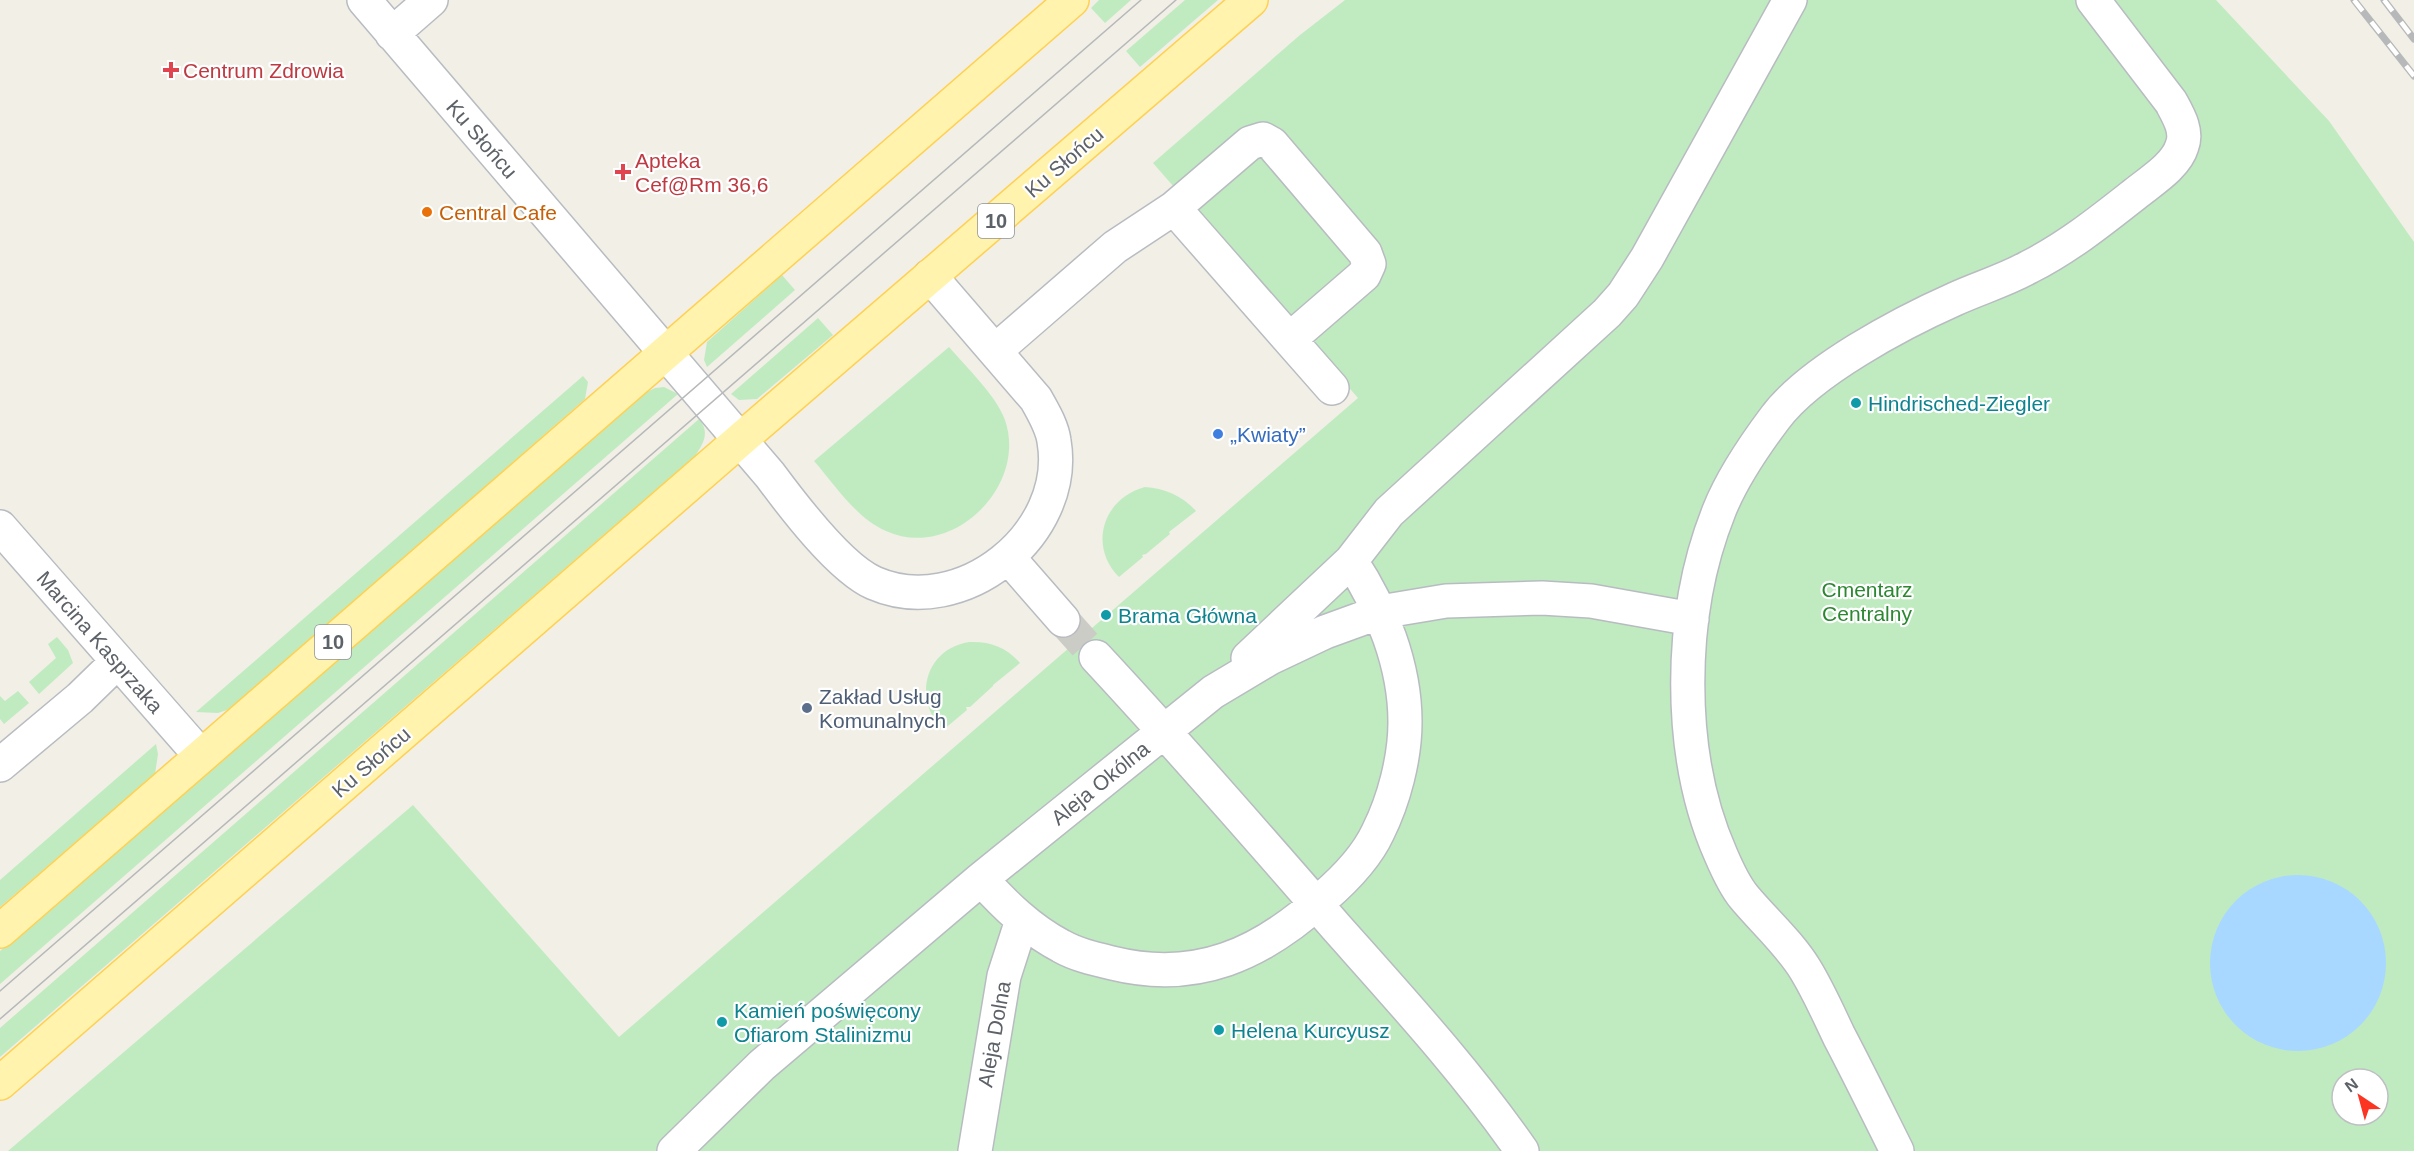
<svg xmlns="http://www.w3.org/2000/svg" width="2414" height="1151" viewBox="0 0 2414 1151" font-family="Arial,sans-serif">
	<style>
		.green { fill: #c0ebc1; fill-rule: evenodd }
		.water { fill: #a8d8ff }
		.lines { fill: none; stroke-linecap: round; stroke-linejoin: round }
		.minor-tunnel { stroke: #ccccc6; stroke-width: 33; stroke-dasharray: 33 16; stroke-linecap: butt }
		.minor-casing { stroke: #b8bcc1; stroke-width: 36 }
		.major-casing { stroke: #ffd051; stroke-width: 36 }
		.minor { stroke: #fff; stroke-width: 33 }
		.major { stroke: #fff3ad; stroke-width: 33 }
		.tram { stroke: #b7b8b9; stroke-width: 1.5 }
		.rail-casing { stroke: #b7b8b9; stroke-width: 7 }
		.rail { stroke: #fff; stroke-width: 4.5; stroke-dasharray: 14; stroke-linecap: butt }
		.health-dot { fill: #e0444e; stroke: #fff; stroke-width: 2 }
		.food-dot { fill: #e8710a; stroke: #fff; stroke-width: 2 }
		.culture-dot { fill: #0f9aa8; stroke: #fff; stroke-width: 2 }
		.shop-dot { fill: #3f7fe0; stroke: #fff; stroke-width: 2 }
		.service-dot { fill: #5c6f8a; stroke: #fff; stroke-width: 2 }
		.labels { text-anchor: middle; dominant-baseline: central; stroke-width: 4.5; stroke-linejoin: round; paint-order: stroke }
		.shield { fill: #fff; stroke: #8e9195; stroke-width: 1.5 }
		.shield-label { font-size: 20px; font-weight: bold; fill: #5d6268 }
		.health-label { font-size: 21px; fill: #be3a42; stroke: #fff; text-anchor: start }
		.street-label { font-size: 21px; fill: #5d6268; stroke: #fff }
		.food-label { font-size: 21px; fill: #c56008; stroke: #fff; text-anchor: start }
		.culture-label { font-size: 21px; fill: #0d838f; stroke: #fff; text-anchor: start }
		.shop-label { font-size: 21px; fill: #366cbe; stroke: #fff; text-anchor: start }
		.park-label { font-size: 21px; fill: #2c8731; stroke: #fff }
		.service-label { font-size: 21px; fill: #4e5e75; stroke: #fff; text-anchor: start }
	</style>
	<rect width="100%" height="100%" fill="#f1efe6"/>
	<path class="green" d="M1099 0H1131L1105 23 1091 8Z
		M1185 0H1218L1140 67 1126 51Z
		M1345 0H2216L2329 121 2414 242V1151H8L413 805 619 1037 1358 398 1153 163 1300 35ZM2342 1079H2378V1115H2342Z
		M782 275 795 290 707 367 704 360 707 342Z
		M818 318 833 335 757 399 739 400 731 394Z
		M949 347C966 367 996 395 1005 420 1028 487 951 561 886 531 856 518 835 485 814 461Z
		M583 376 588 382 585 399 233 708 218 713 196 712Z
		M664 387 678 394 0 984V951L645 393 655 388Z
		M699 419C710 432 704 443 695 456L0 1057V1028Z
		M1145 487C1164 488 1183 496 1196 511L1169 532 1170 534 1146 554 1142 555 1143 557 1119 577C1088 546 1103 498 1145 487Z
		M57 637 68 650 73 663 39 694 29 682 56 658 48 644Z
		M969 642C990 641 1006 647 1020 663L993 685V686L970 707H966L967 710 943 730C912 699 925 649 969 642Z
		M18 691 29 703 4 724 0 719V696L5 701Z
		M156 744 158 754 155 774 0 907V880Z"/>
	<path class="water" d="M2210 963a88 88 0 1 1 176 0a88 88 0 1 1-176 0Z"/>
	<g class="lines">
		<path class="minor-tunnel" d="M1063 620 1096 657"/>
		<g class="minor-casing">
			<path id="minor" d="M364 0 770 475C793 506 840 568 874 583 961 621 1070 534 1054 441 1052 426 1043 412 1036 399L930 276
				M392 34 431 0
				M1174 208 1332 388
				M995 351 1115 247 1174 208 1250 143 1263 139 1272 144 1365 253 1369 264 1364 275 1290 339
				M0 527 201 756
				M1008 557 1063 620
				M1096 657C1178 745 1258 837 1337 928 1401 1000 1467 1072 1522 1151
				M1248 658 1351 561 1389 512 1607 313 1623 295 1647 258 1790 0
				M0 765 80 698 117 662
				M981 879C1005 905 1029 929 1061 946 1077 955 1095 959 1112 963 1197 984 1261 954 1323 898 1344 880 1366 858 1378 832 1394 800 1405 758 1405 722 1405 665 1382 608 1351 561
				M674 1151 762 1065 981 879 1213 692 1270 658 1325 632 1380 612 1446 601 1542 598 1591 601 1692 619
				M975 1151 1004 976 1022 920
				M1897 1151C1878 1113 1859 1074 1839 1036 1828 1013 1818 990 1805 969 1789 943 1764 921 1744 897 1734 885 1727 869 1721 855 1676 754 1678 613 1719 511 1732 478 1754 446 1775 418 1810 371 1901 323 1955 299 1979 288 2006 280 2029 267 2067 248 2102 220 2135 194 2151 181 2176 166 2182 146 2188 131 2178 115 2171 102L2093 0"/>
		</g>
		<g class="major-casing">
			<path id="major" d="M0 931 1072 0
				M0 1083 740 440 1251 0"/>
		</g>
		<use href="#minor" class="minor"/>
		<use href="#major" class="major"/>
		<path class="tram" d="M0 991 1141 0
			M0 1019 1176 0"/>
		<g class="rail-casing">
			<path id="rail" d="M2354 0 2414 76
				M2384 0 2414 39"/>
		</g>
		<use href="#rail" class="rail"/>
	</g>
	<g class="health-dot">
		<path d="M168 61h6v6h6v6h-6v6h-6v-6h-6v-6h6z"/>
		<path d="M620 163h6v6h6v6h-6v6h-6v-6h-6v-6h6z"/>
	</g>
	<circle class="food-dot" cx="427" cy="212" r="6"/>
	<g class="culture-dot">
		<circle cx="1856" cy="403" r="6"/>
		<circle cx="1106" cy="615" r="6"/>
		<circle cx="722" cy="1022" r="6"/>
		<circle cx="1219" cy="1030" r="6"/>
	</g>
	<circle class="shop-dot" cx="1218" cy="434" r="6"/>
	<circle class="service-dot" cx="807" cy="708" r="6"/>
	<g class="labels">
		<g class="shield">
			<rect x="978" y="204" width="36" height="34" rx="4.5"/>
			<rect x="315" y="625" width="36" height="34" rx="4.5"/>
		</g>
		<g class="shield-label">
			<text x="996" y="221">10</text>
			<text x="333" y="642">10</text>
		</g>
		<g class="health-label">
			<text x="183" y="70">Centrum Zdrowia</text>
			<text x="635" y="160">Apteka<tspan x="635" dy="24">Cef@Rm 36,6</tspan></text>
		</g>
		<g class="street-label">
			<text transform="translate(482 139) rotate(49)">Ku Słońcu</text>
			<text transform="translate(1064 162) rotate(-41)">Ku Słońcu</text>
			<text transform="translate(100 642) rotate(49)">Marcina Kasprzaka</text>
			<text transform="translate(371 762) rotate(-41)">Ku Słońcu</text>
			<text transform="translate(1100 783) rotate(-39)">Aleja Okólna</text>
			<text transform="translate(994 1034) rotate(-80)">Aleja Dolna</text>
		</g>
		<g class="food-label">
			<text x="439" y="212">Central Cafe</text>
		</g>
		<g class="culture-label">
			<text x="1868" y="403">Hindrisched-Ziegler</text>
			<text x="1118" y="615">Brama Główna</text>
			<text x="734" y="1010">Kamień poświęcony<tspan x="734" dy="24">Ofiarom Stalinizmu</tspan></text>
			<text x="1231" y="1030">Helena Kurcyusz</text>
		</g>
		<g class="shop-label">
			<text x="1230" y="434">„Kwiaty”</text>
		</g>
		<g class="park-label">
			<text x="1867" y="589">Cmentarz<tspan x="1867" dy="24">Centralny</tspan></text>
		</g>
		<g class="service-label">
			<text x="819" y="696">Zakład Usług<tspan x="819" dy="24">Komunalnych</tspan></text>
		</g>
	</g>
	<g transform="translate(2360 1097) rotate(324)"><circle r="28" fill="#ffffff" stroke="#bec0c3" stroke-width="1.5"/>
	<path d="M0-4.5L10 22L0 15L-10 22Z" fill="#fb3522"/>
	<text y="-9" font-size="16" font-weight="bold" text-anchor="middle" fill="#5d6268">N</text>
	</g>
</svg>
